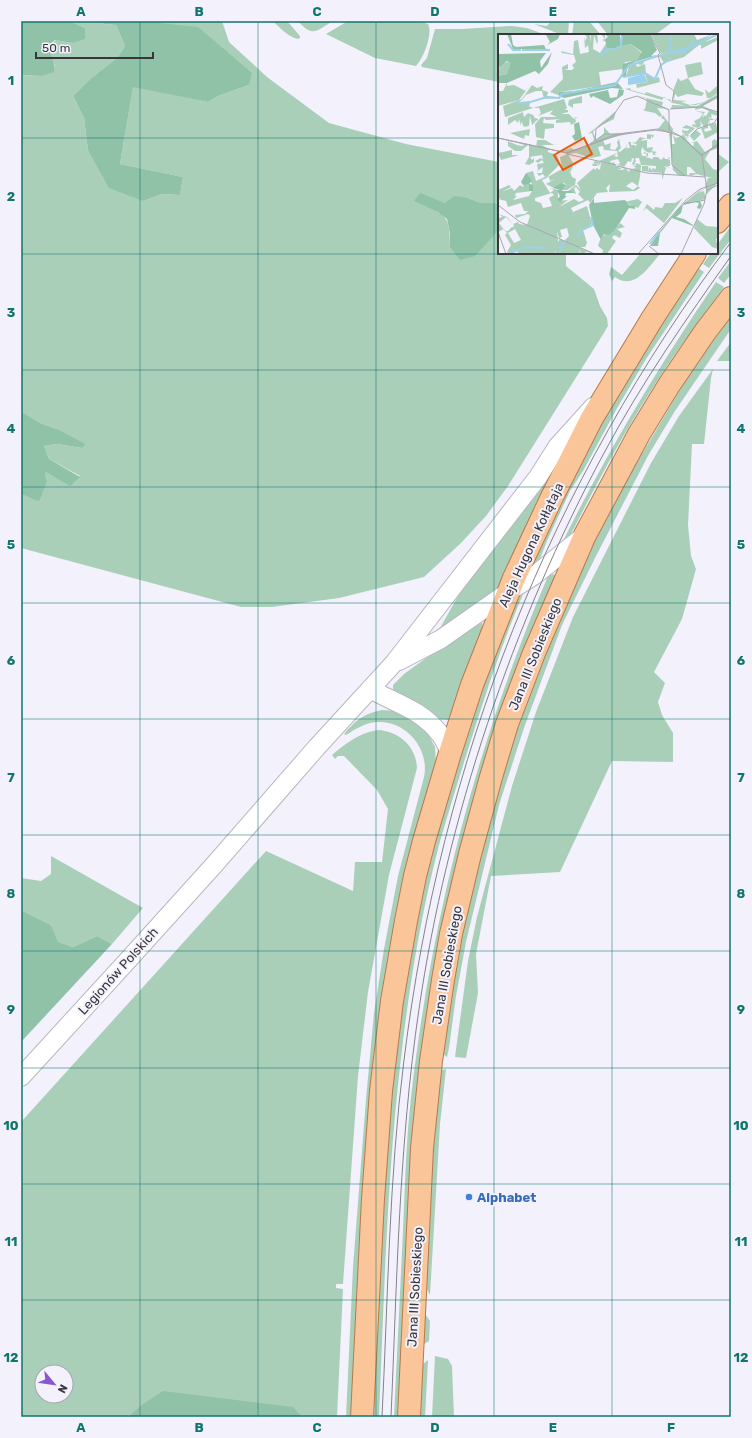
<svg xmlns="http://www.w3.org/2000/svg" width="752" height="1438" viewBox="0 0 752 1438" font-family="Rubik,sans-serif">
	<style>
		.green { fill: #aacfb9; fill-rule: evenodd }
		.forest { fill: #8fc2a6 }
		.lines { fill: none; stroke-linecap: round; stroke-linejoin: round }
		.minor-casing { stroke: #b9b6c0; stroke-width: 20 }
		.major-casing { stroke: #b47a4c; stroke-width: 24 }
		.minor { stroke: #fff; stroke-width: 18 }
		.major { stroke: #fbc59a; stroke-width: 22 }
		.tram { stroke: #838289; stroke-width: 1 }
		.grid { fill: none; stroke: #0f766e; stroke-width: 1; stroke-opacity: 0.55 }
		.shop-dot { fill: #3f7fe0; stroke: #f3f1fc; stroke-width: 1.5 }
		.labels { text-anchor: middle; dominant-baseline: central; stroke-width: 4; stroke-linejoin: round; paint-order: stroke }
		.street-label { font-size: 13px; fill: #37363a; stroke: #f3f1fc }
		.shop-label { font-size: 13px; font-weight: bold; fill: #366cbe; stroke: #f3f1fc; text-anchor: start }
		.inset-river { fill: none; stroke: #9cd1ed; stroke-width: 2 }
		.inset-road { fill: none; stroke: #a8a6ae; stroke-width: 1 }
		.view { fill: #e8590c; fill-opacity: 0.15; stroke: #e8590c; stroke-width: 2 }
		.inset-edge { fill: none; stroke: #37363a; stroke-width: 2 }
		.neatline { fill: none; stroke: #0f766e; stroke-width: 1.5 }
		.grid-label { font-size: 13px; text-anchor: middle; font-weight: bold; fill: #0f766e }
	</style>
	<rect width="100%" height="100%" fill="#f3f1fc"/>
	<path class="green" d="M70 21H103L104 24 116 25 125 46 117 58 90 79 73 96 84 118 88 150 143 201 162 194 180 195 183 177 120 164 133 86 208 102 218 96 249 85 138 21H222L229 42 267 77 329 123 406 144 499 162V205L495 203H481L468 198 445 203 420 194 419 203C447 215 450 216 450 247L488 241 499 230V253H564L566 255V266L594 289 600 306 607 318 608 326 602 336 508 486 486 516 461 543 424 577 339 598 272 607H241L21 548V494L39 502 46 472 70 485 80 476 49 459 44 446 57 444 82 448 57 429 40 423 21 411V75L41 76 55 66 50 55 48 46 56 40 72 43 85 28Z
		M273 21H287L300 36V38L298 39C287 36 280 28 273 21Z
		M298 21H333C316 31 313 38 298 21Z
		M348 21H419L428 24C433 33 424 58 416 66L375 58 326 34Z
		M551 21H569L568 35H562L534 24 547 26Z
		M574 21H589L601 35H572Z
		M597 21H674L656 34 657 35H608Z
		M512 26 527 28 546 35H499V82L422 67 421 65 427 58 435 29H462Z
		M717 153 729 162 717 173Z
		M731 226V239L709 268 703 264 711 253H717V245Z
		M641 253 660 254C649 267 634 291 615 277L612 281 609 274 611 267 622 275Z
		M731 261V274L724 283 718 278Z
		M698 268 704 272 646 359 616 410 583 471 570 491 547 541 537 566 526 567 579 461 667 316Z
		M716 282 724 287C699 321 674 354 652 389 621 437 595 487 569 538L561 545C607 452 658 367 716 282Z
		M731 315V329L675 411 649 454 595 558 562 625 524 728 499 805 466 942 456 996 449 1048 447 1057 443 1054 457 948 492 803 531 683 588 554 627 479 683 385Z
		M731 342V361H717Z
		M713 369 711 378 704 444H692L688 525 691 556 696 569 682 619 654 672 665 683 658 702 662 715 673 733V762L612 761 560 872 491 876 476 954 478 993 466 1058 455 1057 468 961 477 917 512 786 536 712 573 617 651 463 679 416Z
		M548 478 549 480 498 590 441 630H439L463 587Z
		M553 574 555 575 469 823 401 1417H394C397 1355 400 1293 403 1231 405 1186 406 1142 411 1097 432 915 476 745 548 576Z
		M524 592C503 640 487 690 471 740 460 775 449 810 439 845 421 914 409 987 401 1058 387 1177 384 1297 379 1417H371L377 1298 394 1056 420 897 457 758 515 598Z
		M479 622 482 623 483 627 448 720 440 719 425 709 393 691V685L404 674 473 624Z
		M382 710 398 711 425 728 435 747 436 764 416 836 354 1417H346L353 1267 366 1099 374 1013 384 949 398 876 424 777C430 749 406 720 377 722 364 723 356 729 346 735L344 734C356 720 363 714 382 710Z
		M380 730C401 733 416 747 417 768L389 875 368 992 358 1076 343 1284H336V1288L343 1289 337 1417H21V1122L266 851 353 891 355 862H382L388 809 377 790 344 756H338L335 759 332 755C345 744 362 731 380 730ZM42 1372H66V1396H42Z
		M51 856 143 908 112 944 97 936 73 947 57 942 51 925 21 910V878L41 881 51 874Z
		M446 1069 440 1124 430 1295 426 1288 430 1166 439 1071Z
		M423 1311 430 1321 429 1341 421 1346Z
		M435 1356 448 1359 452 1366 454 1417H432Z
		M428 1360 425 1417H418L420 1371 423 1364Z"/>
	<path class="forest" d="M21 21H70L85 28V39L72 43 55 40 48 46C50 55 56 63 54 72L41 76 21 75Z
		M103 21H138L198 27 252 73 249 85 218 96 208 102 133 87 120 164 183 177 180 195 162 194 143 201 109 188 88 150 84 118 73 96 90 79 117 58 125 46 116 25 104 24Z
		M420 193 445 203 454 196 468 198 481 203H495L499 205V230L475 256 460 260 450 247V233L447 219 438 212 414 201Z
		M21 411 40 423 57 429 85 444 82 448 57 444 44 446 49 459 80 477 70 486 46 472 45 477 47 481 39 502 21 494Z
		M21 910 51 925 58 942 73 947 97 936 112 944 21 1042Z
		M163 1391 293 1407 302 1417H128L143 1404Z"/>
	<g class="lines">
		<g class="minor-casing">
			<path id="minor" d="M399 661 441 639 508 592 535 575 585 535
				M370 689C395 703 422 710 440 734 444 739 447 746 450 753
				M21 1077 129 959 214 865 317 747 394 663 538 477 557 447 593 407"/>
		</g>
		<g class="major-casing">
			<path id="major" d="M717 222 731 205
				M362 1417 373 1199 381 1091 392 1001 406 921 415 876 424 841 450 753 472 685 514 578 552 497 592 418 652 319 695 253
				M409 1417 422 1148 431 1061 443 980 451 934 470 854 491 777 507 724 534 653 585 535 639 434 669 385 705 332 731 298"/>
		</g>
		<use href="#minor" class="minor"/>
		<use href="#major" class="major"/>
		<path class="tram" d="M382 1417C388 1298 389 1178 404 1060 441 760 549 484 731 242
			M391 1417C397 1281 399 1144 419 1009 447 818 512 624 604 453 641 384 686 319 731 256"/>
	</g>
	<path class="grid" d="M140 21V1417M258 21V1417M376 21V1417M494 21V1417M612 21V35M21 138H499M717 138H731M612 253V1417M21 254H731M21 370H731M21 487H731M21 603H731M21 719H731M21 835H731M21 951H731M21 1068H731M21 1184H731M21 1300H731"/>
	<circle class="shop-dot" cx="469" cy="1197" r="4"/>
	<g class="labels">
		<g class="street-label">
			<text transform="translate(531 545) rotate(-65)">Aleja Hugona Kołłątaja</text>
			<text transform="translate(535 654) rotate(-68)">Jana III Sobieskiego</text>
			<text transform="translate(447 965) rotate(-80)">Jana III Sobieskiego</text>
			<text transform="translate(118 971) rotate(-48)">Legionów Polskich</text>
			<text transform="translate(415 1287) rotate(-87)">Jana III Sobieskiego</text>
		</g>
		<g class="shop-label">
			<text x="477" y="1197">Alphabet</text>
		</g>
	</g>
	<g transform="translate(498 34)">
		<rect width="220" height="220" fill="#f3f1fc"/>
		<path d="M86 0H92L93 9V0H99L100 7 99 10 96 1 95 15 102 19 109 8 104 6 107 5 103 0H107V5L109 8V13L116 15 123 12V0L124 12 133 10 144 19 138 27 127 28 125 35 101 38 103 52 61 58 60 61 52 58 65 45 64 33 70 30V35L66 36H74L76 34 74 31 78 28 76 21 64 19 63 17 75 20 76 7 80 6 82 20 91 18 90 11 87 14 86 2 87 7 89 3ZM153 0H196L199 6 215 0 208 4 216 2 207 8 220 3V6L203 15V11H201L186 23 166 29 161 21 172 18 163 20ZM160 22 147 27 144 31 138 30 139 33 147 30 148 40 156 45 161 43 162 48 139 54 138 50 150 48 147 40 128 43 131 33 136 29ZM13 27V32L9 40 0 42 2 30ZM203 28 205 40 190 44 187 31ZM180 44 183 47 190 44 197 55 206 59 204 62 189 60 180 63 177 60 176 65 181 67 175 65 176 54ZM9 49V52L16 51 28 57 33 50 21 66 0 72V57H5ZM34 51 39 54 45 52 44 56 50 58 49 62 65 64 46 65 44 57H38L28 61 25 65 21 68 33 67 31 72 35 74 7 83 5 72 24 65ZM220 51V59L206 68 198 71H194L189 72 175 69V66L189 67 183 68 192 71 206 68 212 64H209L207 55 211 59ZM132 54 133 56 147 60 148 58 173 66V68L166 63 164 66 127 55ZM220 60V64L205 72 220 79V86V82L213 80 214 84 212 83 211 84 212 86V84L217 86H212L211 88 212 90H211L210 87V94L206 95 207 98 214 96 211 91 218 89 220 98 207 105 203 94 206 93 202 87 203 92 200 94 194 92 195 90 198 91 196 87 202 84 200 87 205 79 197 77 207 78 204 82 206 84 205 81 208 82 211 77 204 74 197 76 198 72V73L173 75 174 71 199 72ZM84 62V69L75 70V74L70 71 71 66ZM140 62 134 63 140 62 165 68 164 72 158 70 171 75V79L170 75 159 74 164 81 162 83 157 79 147 77 145 75H147L149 65ZM66 65 69 74 67 76H70V78L63 80H71L76 85 77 83H80L77 84 78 88 73 91 72 88 59 89H58V85V86L63 85 48 86 46 84 45 89 56 90V94L47 95 46 105 38 103 37 90 40 87 39 86 34 91 32 82 31 92 26 93 23 87V92L21 85 20 89 17 86 10 91V84L25 78 26 83 30 79 35 81 37 84 40 85V87L43 83H59L52 80 55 76 40 82 43 79 41 74H35ZM118 77 116 85 98 94 95 98 98 105 106 100V93L112 100 133 99 105 106 107 111 113 109 112 115 117 116 120 112 119 108 121 105 123 114 120 117 122 118 128 113V117L129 108V114H132L130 108H133V111H137V113L139 110 134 109 138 108 142 103 149 105V100L156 101 155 104 153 102V105H145L143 107 149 106V114L155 113 154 117 159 118 156 120 159 121H155L154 117 152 119 147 117 144 113 143 118 144 122H148L149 119 146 120V118H149L146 119H150V122L147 123 155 125V123H160L163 126 166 123 167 125H171L170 123H171L172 125 170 126H172V132H169L172 134 166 132 168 134 164 146V139L144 137V132H150V138L151 133 155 137 154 134 158 135V132L143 131 142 143 139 144 142 143 140 152 134 148 128 152 135 156 140 152 142 154 137 157 111 158 112 150 108 154 110 158 99 159 92 169 90 166 73 174 75 178 89 172 94 190 85 196 89 209 87 213H80L96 220 89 218 83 220 81 215 82 220H58V216L57 220H22L18 217 16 220H11L9 218 13 211 7 201 9 199 6 195 0 198V184L5 183 0 180 9 183 15 190 20 188 21 190 29 191 32 182 30 180 18 184 17 181 27 180 30 177H26L23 169 10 173 8 167 0 165 3 164H0V156L11 151 13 153 5 157 14 154 16 157 22 151 25 153 26 150H34L28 139 35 137 38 147 47 143 45 140 41 142 39 139H44L45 133 38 138 40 136 39 130 46 129 44 126 40 129 37 127 43 124 45 126 44 121 32 123 34 126 36 124V128L31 131 27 130 31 123V110L38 113 39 106H47L56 111H44L49 114H44L54 116H50V118L59 121 62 130 48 144 64 135 62 123 69 120 57 116 64 117 73 114 77 116 87 113 96 106 94 99 90 100ZM105 112 106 116 119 117 120 123 116 122 119 119 101 127 118 131 121 129 117 131 116 128 113 129 112 127 120 125 122 129 120 131 126 133 130 127 133 128 134 124 136 125 134 130 136 131 138 129H135L138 128 137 124H141L143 131 139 129 137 132 134 131 138 134 134 135 141 137 132 135 131 138 128 134 120 132 127 135 124 136 119 135H124L117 131 97 127 95 129H100L94 130 95 132H99L101 128 100 133 103 128 102 136 99 134 96 136V134L79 149 83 156 78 151 70 157 78 160 76 154 78 153 82 158 80 160 86 166 81 168 76 165 61 173 70 166 60 167V156L52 154 56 156 52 159 44 146 51 143 52 147 57 145 48 150 56 154 66 149 68 151 64 156H69L77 151 78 145 74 143 72 137 71 140 75 133 73 130 76 131 70 120 78 119 93 124 103 122 100 113ZM34 157 31 162 15 166 19 162H17L18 159ZM54 159 56 161 51 164 54 172 46 174 49 173 45 174 43 169 37 167V164ZM8 183 16 191 15 193 19 194 14 193 10 197H7L1 189ZM69 194 71 202 67 206 68 208 62 205 60 208 59 197 61 204 64 203 62 196ZM17 195 23 206 16 209 10 199ZM165 81 175 95 173 110H177L175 101 178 104 185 101 184 96 189 97 192 95 184 94 188 91 197 94 191 100 188 98 192 102 198 96 203 100 196 107 191 101 190 103 186 101 187 98 185 100 188 104 191 103 188 105 195 113 196 109H193L199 107 207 118 214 114V107L217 105 220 108V114L212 117 207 125 215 135 219 136 220 132V148L209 160 207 152 210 144H214L198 140 191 142 192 139H198L192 133H189V141H180L175 136 171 99 160 95 167 86 163 84ZM32 95 31 102 27 101 26 105 12 99ZM0 103 19 111 25 112 26 111 17 108 30 111 23 117H17L10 112V107ZM14 116V121H21L3 126 0 119ZM208 154 200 159 206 157 208 165 185 170 201 157ZM185 164 166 189 148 174 145 177 149 170 156 176 157 173 164 174 167 169H177ZM140 165 144 168 140 174 126 168ZM199 185 208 192 220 193V204L218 205 220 215 214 213 196 194ZM122 189 127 193 119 195 124 199 122 204 116 201 114 204 118 207 109 220H104L105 216 100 212 102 206 107 200 117 196Z" fill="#aacfb9" fill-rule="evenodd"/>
		<path d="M9 0H13L15 11 18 13 46 11 48 15H15ZM35 0H62L60 5 49 11 52 8 48 1ZM107 0H122L123 12 116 15 109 14 107 5 110 3ZM123 0H152L159 16 153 22 160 21 136 28 129 35 128 43H124L125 30 139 26 144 18 133 10 124 12ZM54 18 50 30 41 40 37 37 9 49H0V42L9 40 13 29 9 27 0 34V20L48 19 42 27 43 34ZM119 48 125 55 114 54 66 64 60 61 61 58 78 57ZM121 55 126 56 125 61 112 70 95 62 93 64 91 60 110 56 112 64 119 63ZM81 88 84 104 77 107 74 102 77 100 76 90ZM28 139 34 147 31 150 35 152V157H31V150L25 151 23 148ZM63 149 68 151 64 157H74L76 159H68L67 162H69L62 168 59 166 62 162 59 156H62L55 154ZM96 164V169L127 166 131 171 137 172V175L131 174 117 196 111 201 106 200 103 206 95 191 91 171ZM192 168 202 167 204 172 202 175 199 174 201 169 197 168 185 171 183 179 178 183 186 185 195 191V192L174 184 162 199 160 212H152L162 197 181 174 188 168Z" fill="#8fc2a6"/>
		<path d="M146 40 150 48 130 51V44Z" fill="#9cd1ed"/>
		<path class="inset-river" d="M10 10 15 16H23M193 13 220 0M24 16H52M173 18 172 8 174 0M174 18 193 13 195 6M175 19H184L191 14M161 22 173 18M102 23 109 15H117L123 12 124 2M125 43 147 39 157 45 163 31 174 24M18 68 26 70 49 63 61 64 64 60 117 51 131 31 160 22M81 203 82 197 95 191 93 183M152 210 161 198M26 213 48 214M61 218 65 209 68 208M11 220 24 214"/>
		<path class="inset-road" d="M152 0 162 19 160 21M160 21 168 51 176 57 174 69M158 70 171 76M203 72 220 62M203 73 220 78M172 75 203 73M171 96V76M171 96 184 103 204 122 209 156 206 170 183 220M173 98 174 131 186 141M193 101 199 95 216 89 220 83M0 104 69 119 120 101 157 96 171 98M0 104 69 119 119 100 160 95 182 102 204 121 220 111M97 107 98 95 114 83 126 66 139 62 159 71M98 107 106 100H120M69 120 118 131M204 121 220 110M119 132 149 139 207 143M209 156 220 151M185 170 207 166M0 171 22 188 97 220M0 198 8 220M151 212 161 220M140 220 188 166 202 155 220 149"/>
		<path class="view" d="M86 104 94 120 65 136 56 121Z"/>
		<rect width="220" height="220" class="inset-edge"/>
	</g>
	<rect width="752" height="1438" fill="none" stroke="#f3f1fc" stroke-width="44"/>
	<g transform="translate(54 1384) rotate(119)"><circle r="19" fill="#f3f1fc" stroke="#a8a6ae"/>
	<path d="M0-3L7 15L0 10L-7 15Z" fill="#8b57d0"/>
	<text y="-6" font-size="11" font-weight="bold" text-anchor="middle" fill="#37363a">N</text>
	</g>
	<path d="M36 52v6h117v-6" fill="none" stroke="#37363a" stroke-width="2"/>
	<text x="42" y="52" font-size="12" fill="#37363a" stroke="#f3f1fc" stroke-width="3" paint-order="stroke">50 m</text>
	<rect x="22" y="22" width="708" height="1394" class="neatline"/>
	<g class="grid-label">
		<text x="81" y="16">A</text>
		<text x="199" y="16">B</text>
		<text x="317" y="16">C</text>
		<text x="435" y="16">D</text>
		<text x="553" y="16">E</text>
		<text x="671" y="16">F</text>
		<text x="11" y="85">1</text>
		<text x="741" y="85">1</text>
		<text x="11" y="201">2</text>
		<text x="741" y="201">2</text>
		<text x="11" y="317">3</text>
		<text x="741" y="317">3</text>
		<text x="11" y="433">4</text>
		<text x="741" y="433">4</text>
		<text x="11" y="549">5</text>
		<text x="741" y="549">5</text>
		<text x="11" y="665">6</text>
		<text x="741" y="665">6</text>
		<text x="11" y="782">7</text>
		<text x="741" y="782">7</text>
		<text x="11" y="898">8</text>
		<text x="741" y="898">8</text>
		<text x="11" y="1014">9</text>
		<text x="741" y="1014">9</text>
		<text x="11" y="1130">10</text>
		<text x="741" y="1130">10</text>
		<text x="11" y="1246">11</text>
		<text x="741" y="1246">11</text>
		<text x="11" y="1362">12</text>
		<text x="741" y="1362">12</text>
		<text x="81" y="1432">A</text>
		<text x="199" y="1432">B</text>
		<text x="317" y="1432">C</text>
		<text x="435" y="1432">D</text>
		<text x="553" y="1432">E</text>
		<text x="671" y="1432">F</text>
	</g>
</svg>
